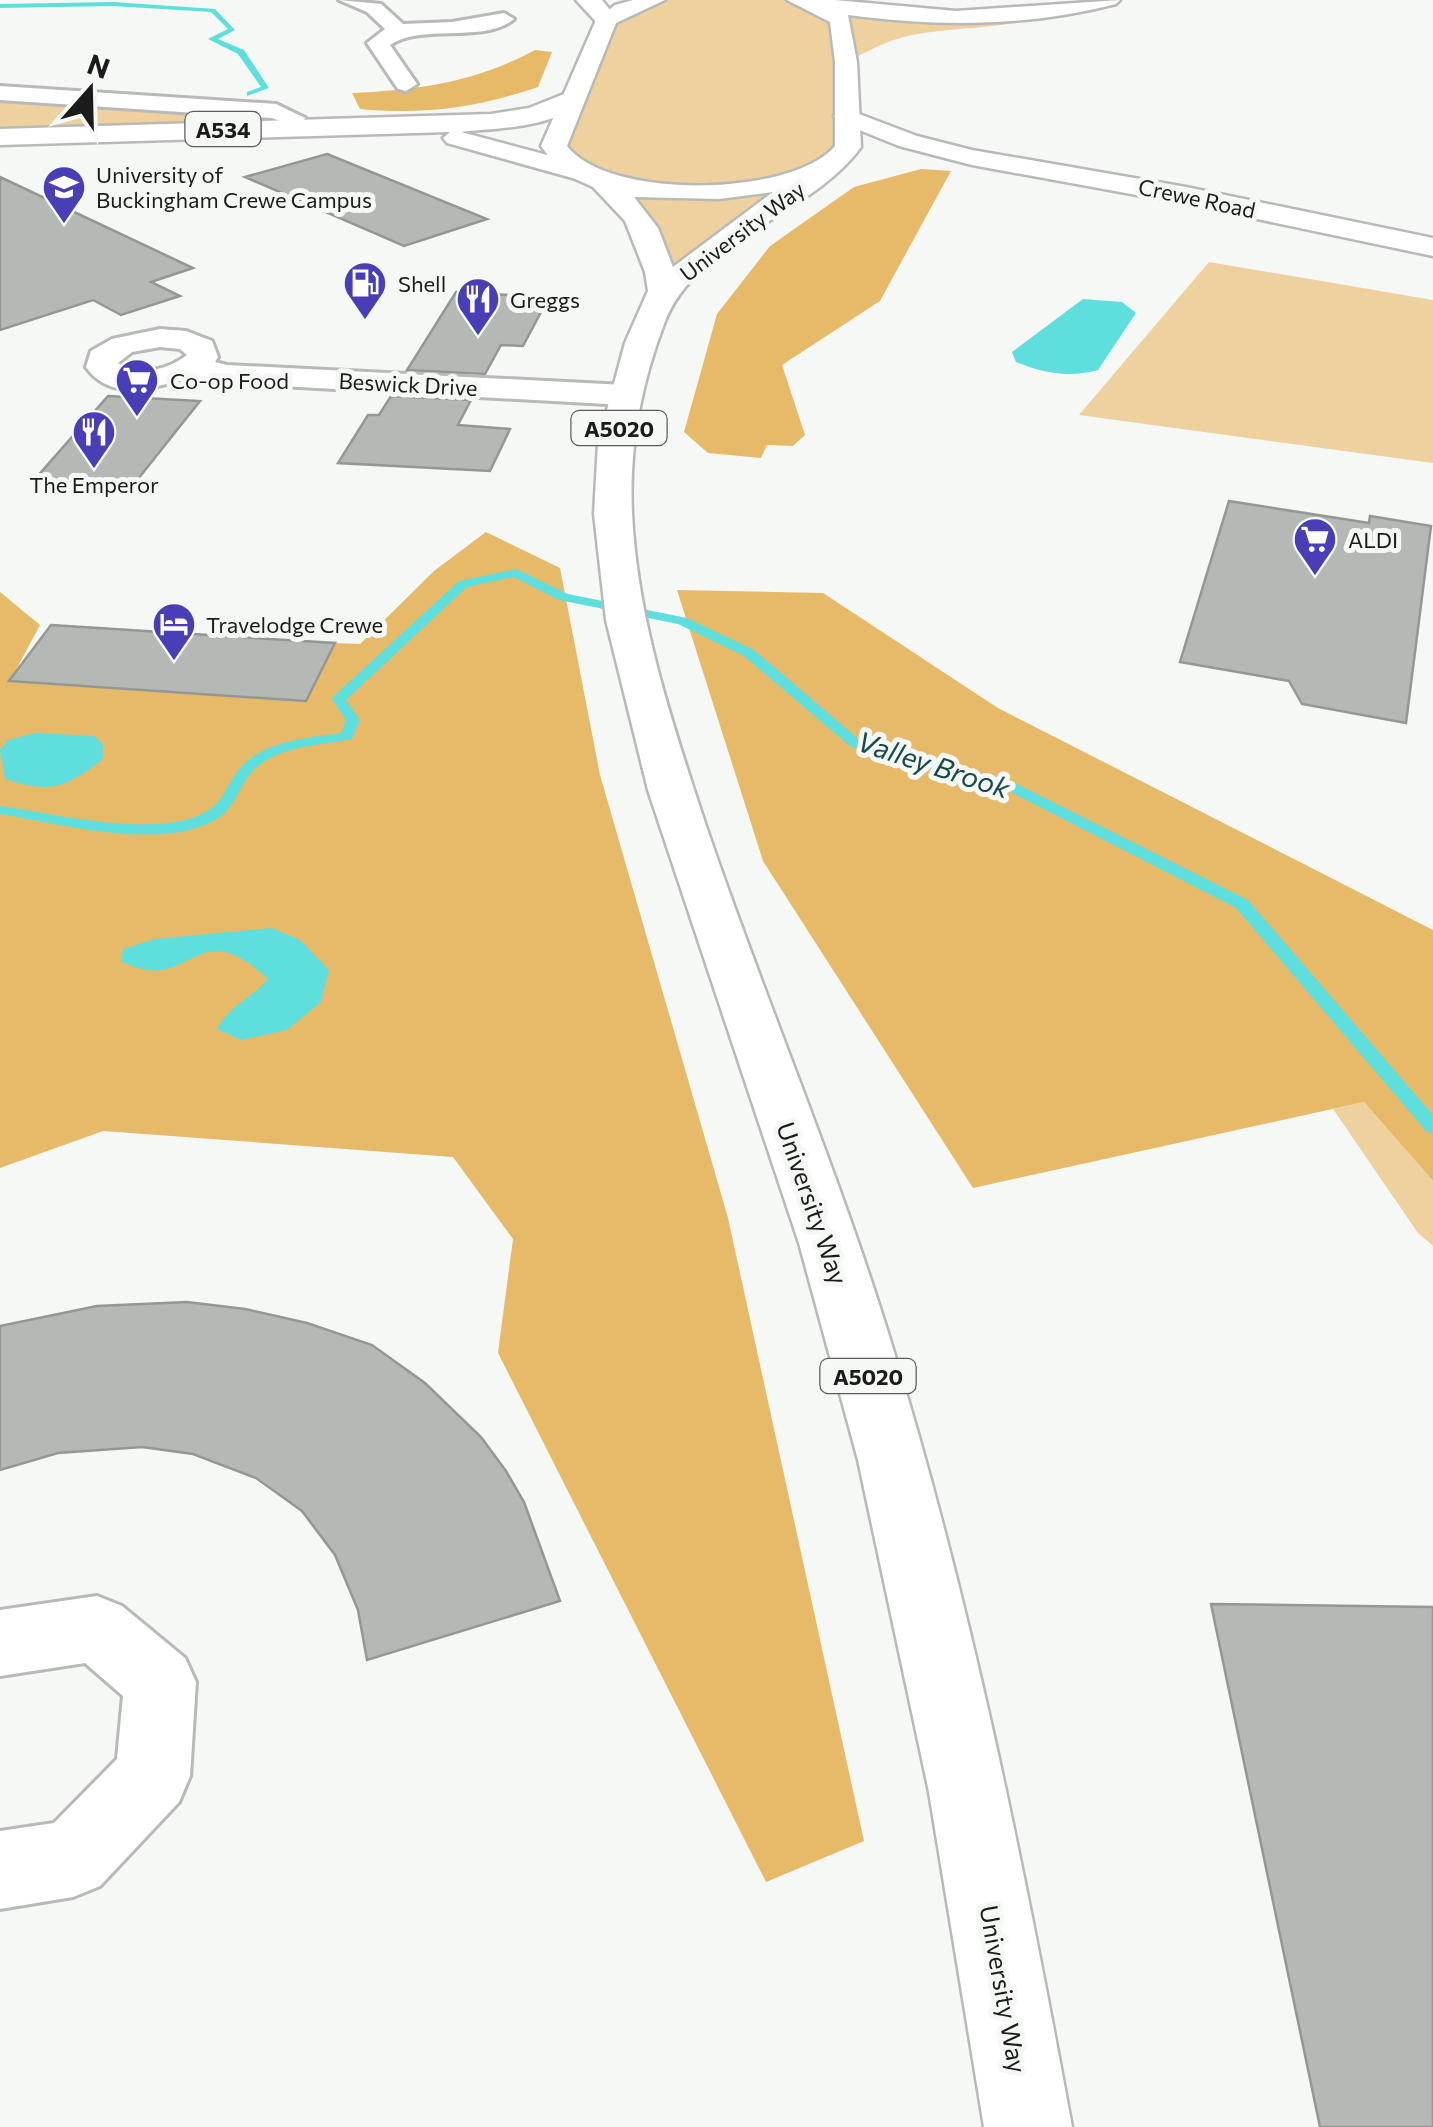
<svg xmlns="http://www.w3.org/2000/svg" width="1433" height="2127" viewBox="0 0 1433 2127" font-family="Commissioner,sans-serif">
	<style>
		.green { fill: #eed19f }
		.forest { fill: #e6ba69 }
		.water { fill: #5ededd }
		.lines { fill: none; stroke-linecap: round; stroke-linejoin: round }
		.stream { fill: #5ededd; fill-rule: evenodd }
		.building { fill: #b4b9b6; stroke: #939896; stroke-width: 2.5 }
		.minor-casing { stroke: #b7bab6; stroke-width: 6 }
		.tertiary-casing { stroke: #b7bab6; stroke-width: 5 }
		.secondary-casing { stroke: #b7bab6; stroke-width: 5 }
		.primary-casing { stroke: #b7bab6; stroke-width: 5 }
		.trunk-casing { stroke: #b7bab6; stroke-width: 5 }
		.minor { fill: #fff; fill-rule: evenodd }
		.tertiary { fill: #fff; fill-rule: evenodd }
		.secondary { fill: #fff; fill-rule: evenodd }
		.primary { fill: #fff; fill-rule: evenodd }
		.trunk { fill: #fff; fill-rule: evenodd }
		.labels { text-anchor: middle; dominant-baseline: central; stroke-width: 10; stroke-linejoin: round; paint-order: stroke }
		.shield { fill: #f5f8f4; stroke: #5c5d5b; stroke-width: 2.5 }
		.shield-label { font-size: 22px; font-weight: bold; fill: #1a1b1a }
		.far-poi-label { font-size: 22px; fill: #1a1b1a; stroke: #f5f8f4; text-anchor: start }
		.far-street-label { font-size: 22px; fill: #1a1b1a; stroke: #f5f8f4 }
		.street-label { font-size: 25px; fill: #1a1b1a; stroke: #f5f8f4 }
		.water-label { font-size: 28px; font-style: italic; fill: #134c4b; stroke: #f5f8f4 }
	</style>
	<rect width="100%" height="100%" fill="#f5f8f4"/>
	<path class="green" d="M654 0H800L849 9 1051 14C1006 30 959 26 912 35 888 40 868 51 847 62L848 147 662 288 646 226 563 161 574 97 607 20Z
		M0 102 275 117 276 122 0 132Z
		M1209 262 1433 300V463L1079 415Z
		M1364 1102 1433 1181V1246L1418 1233 1333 1109Z"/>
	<path class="forest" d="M535 50 552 52 538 87C477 108 424 115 360 109L352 93C419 90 476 82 535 50Z
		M921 169 951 171 880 301 782 365 805 435 793 446 767 445 761 458 708 453 684 432 717 314 770 246 854 187Z
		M486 532 560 568 600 775 728 1218 864 1841 766 1882 498 1353 513 1239 453 1157 103 1131 0 1168V592L40 625 10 681 305 701 335 643 360 644 434 571Z
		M677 590 823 593 998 708 1433 930V1181L1364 1102 973 1188 763 861Z"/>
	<path class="water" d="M1083 299 1122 302 1136 313 1098 370C1068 378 1043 373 1016 362L1012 352Z
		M35 733 94 736 103 744V759C66 788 50 794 5 779L0 750 8 740Z
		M272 928 300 940 329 970 321 1002 287 1030 241 1040 217 1029C230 1005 251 999 268 979 194 909 192 998 121 961L123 949 155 939Z"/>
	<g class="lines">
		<path class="stream" d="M113 2 215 9 235 30 218 39 244 50 269 88 247 96V92L261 87 238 54 208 39 228 29 211 12 113 6 0 8V4Z
			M516 569 568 594 687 618 754 650 861 741 1013 782 1248 900 1433 1115V1134L1427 1132 1236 908 1003 788 851 747 744 656 678 624 559 600 514 577 467 587 346 700 360 720 352 739C318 746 276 745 251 773 240 786 235 806 220 817 166 853 61 824 0 814V806C53 813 165 842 210 809 223 801 228 784 237 772 260 741 306 738 341 733L346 720 332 699 334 696 459 581Z"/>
	</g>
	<path class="building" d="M327 154 487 219 404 246 245 177Z
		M0 177 193 268 151 282 180 296 121 315 93 300 0 330Z
		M456 292 549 297 523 346 501 345 485 374 407 370Z
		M108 396 200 401 134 484 36 478Z
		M391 396 471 400 458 425 510 429 490 471 338 463 368 415H379Z
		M1229 501 1369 523 1370 516 1431 526 1406 723 1302 704 1289 681 1180 662Z
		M51 625 286 640 335 643 306 701 9 681Z
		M187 1302 245 1309 307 1323 372 1345 425 1383 481 1437 506 1471 524 1502 560 1601 367 1660 358 1610 335 1555 302 1511 256 1478 193 1454 142 1447 58 1453 0 1470V1326L97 1306Z
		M1211 1604 1433 1607V2127H1320Z"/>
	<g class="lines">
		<g class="minor-casing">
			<path id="minor" d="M339 0 381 4 403 24 452 22 504 13 514 19C485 44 422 23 390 45L417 84 406 91 398 89 367 43 385 29 367 12Z
				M0 86 276 104 305 118 299 132H283L280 121 272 118 0 100Z
				M160 329 186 331 212 341 218 357 215 362 227 365 625 385 636 388 641 395 636 402 625 405 227 383C217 382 204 377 194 378 160 383 114 406 86 367L91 351 112 339ZM160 347 180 349 187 355C168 370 140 377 118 363L132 352Z
				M97 1596 122 1606 185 1658 196 1682 190 1776 179 1802 100 1886 73 1897 0 1909V1831L54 1823 117 1759 123 1696 85 1663 0 1676V1610Z"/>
		</g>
		<g class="tertiary-casing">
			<path id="tertiary" d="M576 0H602L618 20 615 25H599Z"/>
		</g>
		<g class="secondary-casing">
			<path id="secondary" d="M846 109 917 136 972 150 1186 187 1433 238V256L1186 204 972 165 899 146 837 121 834 116Z"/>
		</g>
		<g class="primary-casing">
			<path id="primary" d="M574 90 586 97C559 128 499 128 461 132L592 167 596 173 583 181 447 143 443 138 450 132 0 145V129L491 114 529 108Z"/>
		</g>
		<g class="trunk-casing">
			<path id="trunk" d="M633 0H665L616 23 567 146C608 200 792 197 835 146V62L830 22 787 0H835L956 11 1120 0 1116 4C1027 27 939 27 848 15L857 62 861 147C812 215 694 241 664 324 641 384 629 448 632 513 637 620 673 726 706 826 766 1002 840 1174 894 1352 972 1606 1024 1866 1072 2127H984L929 1792 858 1460 799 1243 648 790 606 620 594 514 598 443 625 343 648 291 645 272 625 221 593 187 560 172 541 146 596 20 615 5ZM773 192 673 267 658 228 634 197 719 199Z"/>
		</g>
		<use href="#minor" class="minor"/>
		<use href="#tertiary" class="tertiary"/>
		<use href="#secondary" class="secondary"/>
		<use href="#primary" class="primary"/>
		<use href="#trunk" class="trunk"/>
	</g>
	<defs>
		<g id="university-pin" transform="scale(2.25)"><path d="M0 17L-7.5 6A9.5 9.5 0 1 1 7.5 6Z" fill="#483fb6" stroke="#f5f8f4"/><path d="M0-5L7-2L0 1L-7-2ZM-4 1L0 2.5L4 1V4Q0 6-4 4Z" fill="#fff"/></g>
		<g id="fuel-pin" transform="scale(2.25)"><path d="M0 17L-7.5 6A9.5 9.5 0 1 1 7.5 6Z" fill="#483fb6" stroke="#f5f8f4"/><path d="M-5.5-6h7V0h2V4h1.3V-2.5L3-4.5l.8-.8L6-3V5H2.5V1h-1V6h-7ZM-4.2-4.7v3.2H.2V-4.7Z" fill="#fff"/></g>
		<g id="restaurant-pin" transform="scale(2.25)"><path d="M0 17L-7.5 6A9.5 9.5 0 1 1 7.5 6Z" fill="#483fb6" stroke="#f5f8f4"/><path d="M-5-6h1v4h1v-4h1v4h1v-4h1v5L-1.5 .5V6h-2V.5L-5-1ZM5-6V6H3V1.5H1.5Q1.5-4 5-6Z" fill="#fff"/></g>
		<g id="supermarket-pin" transform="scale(2.25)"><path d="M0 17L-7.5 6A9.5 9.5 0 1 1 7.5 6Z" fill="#483fb6" stroke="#f5f8f4"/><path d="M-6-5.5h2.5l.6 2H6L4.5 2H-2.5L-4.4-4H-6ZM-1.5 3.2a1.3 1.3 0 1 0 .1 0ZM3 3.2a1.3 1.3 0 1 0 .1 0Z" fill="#fff"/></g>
		<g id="hotel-pin" transform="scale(2.25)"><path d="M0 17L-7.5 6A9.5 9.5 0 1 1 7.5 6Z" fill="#483fb6" stroke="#f5f8f4"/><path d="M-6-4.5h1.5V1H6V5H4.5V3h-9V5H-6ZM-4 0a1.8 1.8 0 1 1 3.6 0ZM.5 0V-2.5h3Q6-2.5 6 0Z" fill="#fff"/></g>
	</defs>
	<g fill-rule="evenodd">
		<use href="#university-pin" x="64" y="187"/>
		<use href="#fuel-pin" x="365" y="283"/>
		<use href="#restaurant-pin" x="478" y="299"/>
		<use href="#supermarket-pin" x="137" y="380"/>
		<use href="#restaurant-pin" x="94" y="432"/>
		<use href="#supermarket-pin" x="1315" y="539"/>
		<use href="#hotel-pin" x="174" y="624"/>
	</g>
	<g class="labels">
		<g class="shield">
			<rect x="185.5" y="112" width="75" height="34" rx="8"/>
			<rect x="571.5" y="411" width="95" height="34" rx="8"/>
			<rect x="820.5" y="1359" width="95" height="34" rx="8"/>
		</g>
		<g class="shield-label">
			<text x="223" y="129">A534</text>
			<text x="619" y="428">A5020</text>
			<text x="868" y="1376">A5020</text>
		</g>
		<g class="far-poi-label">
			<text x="96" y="174">University of<tspan x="96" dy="25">Buckingham Crewe Campus</tspan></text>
			<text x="398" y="283">Shell</text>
			<text x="510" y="299">Greggs</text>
			<text x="170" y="380">Co-op Food</text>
			<text x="94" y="484" text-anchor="middle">The Emperor</text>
			<text x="1348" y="539">ALDI</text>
			<text x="206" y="624">Travelodge Crewe</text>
		</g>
		<g class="far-street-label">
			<text transform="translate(1197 198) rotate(12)">Crewe Road</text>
			<text transform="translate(742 231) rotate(-37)">University Way</text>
			<text transform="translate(408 384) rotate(3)">Beswick Drive</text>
		</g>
		<g class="street-label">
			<text transform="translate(813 1203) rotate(71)">University Way</text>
			<text transform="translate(1004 1989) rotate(80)">University Way</text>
		</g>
		<g class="water-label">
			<text transform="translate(934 764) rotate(18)">Valley Brook</text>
		</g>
	</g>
	<g transform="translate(90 90) rotate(20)" stroke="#f5f8f4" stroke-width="8" paint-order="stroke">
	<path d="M0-8L18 38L0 25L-18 38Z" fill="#1a1b1a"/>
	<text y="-15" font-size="28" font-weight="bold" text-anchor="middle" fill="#1a1b1a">N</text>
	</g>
</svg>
